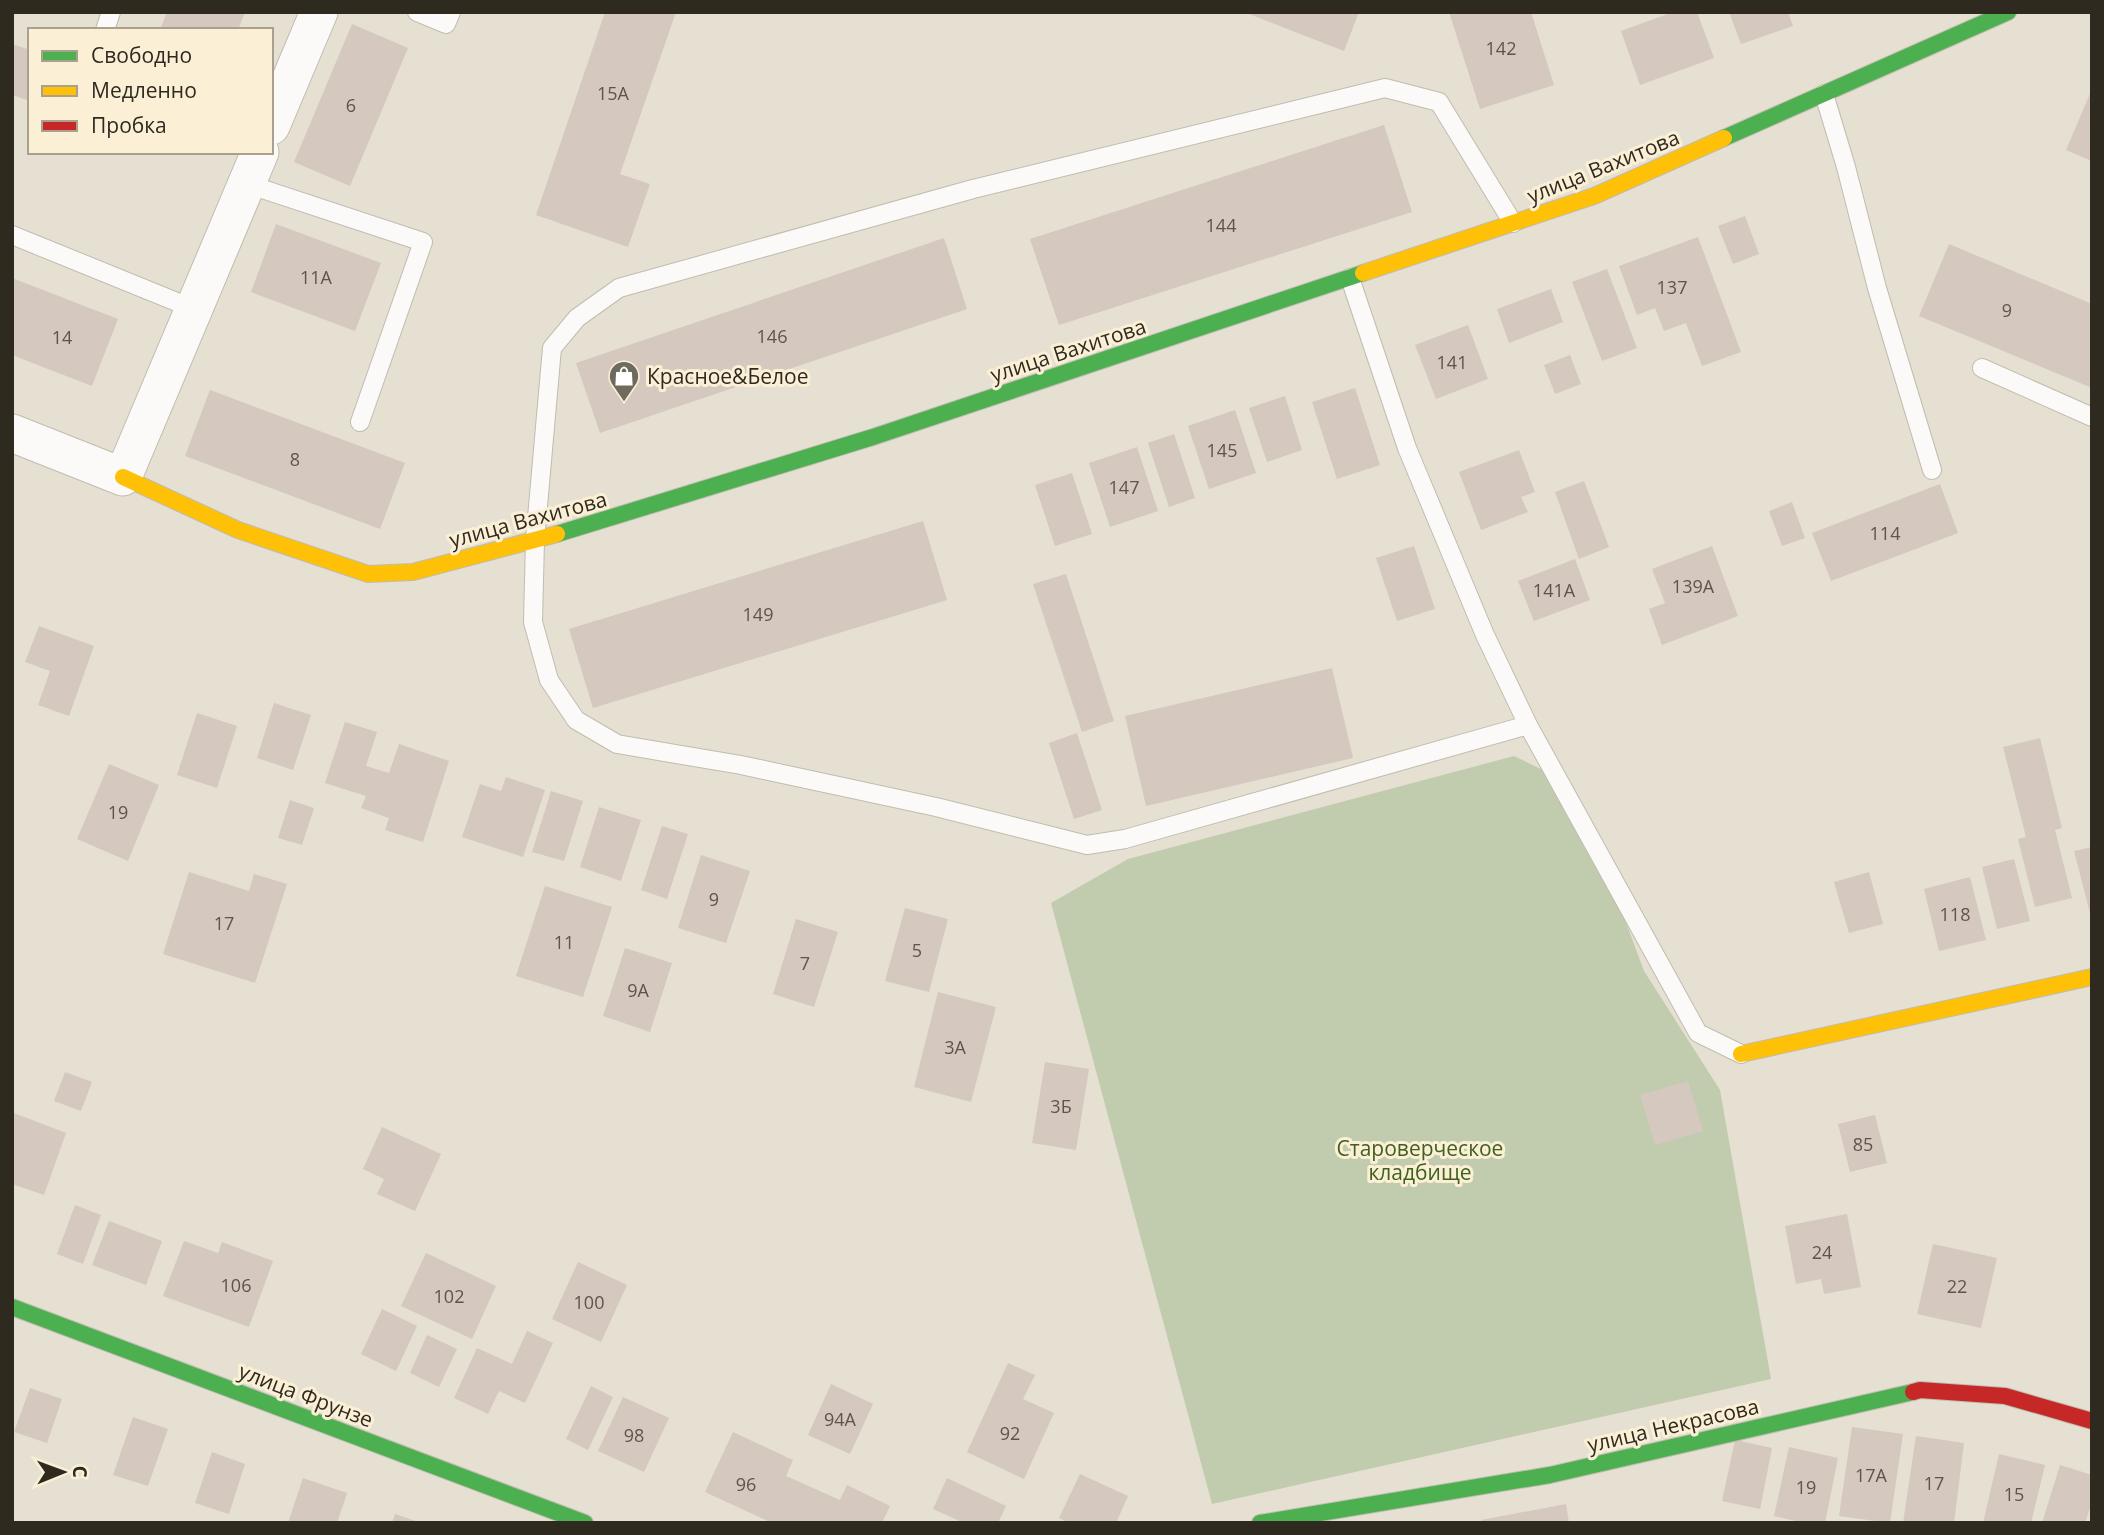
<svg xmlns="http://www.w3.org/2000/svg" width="2104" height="1535" viewBox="0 0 2104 1535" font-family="'Open Sans',sans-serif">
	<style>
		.green { fill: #c1ccaf }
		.building { fill: #d5c8bf }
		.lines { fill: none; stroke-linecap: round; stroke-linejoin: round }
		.lane-casing { stroke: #c0bcb0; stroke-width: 20 }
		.street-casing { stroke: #c0bcb0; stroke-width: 39 }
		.fast-casing { stroke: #c0bcb0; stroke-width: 18 }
		.slow-casing { stroke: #c0bcb0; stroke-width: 18 }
		.jam-casing { stroke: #c0bcb0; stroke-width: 18 }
		.lane { stroke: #fbfaf8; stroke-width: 18 }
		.street { stroke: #fbfaf8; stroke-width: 37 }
		.fast { stroke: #4caf50; stroke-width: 16 }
		.slow { stroke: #ffc107; stroke-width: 16 }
		.jam { stroke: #c62828; stroke-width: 16 }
		.labels { text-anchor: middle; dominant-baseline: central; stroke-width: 6; stroke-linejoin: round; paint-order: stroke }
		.number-label { font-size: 18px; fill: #5c554b }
		.street-label { font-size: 21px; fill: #2e2a20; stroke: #fbf0d6 }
		.poi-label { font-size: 21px; fill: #2e2a20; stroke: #fbf0d6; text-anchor: start }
		.park-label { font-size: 21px; fill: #3f601f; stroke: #fbf0d6 }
	</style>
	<rect width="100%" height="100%" fill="#e5e0d1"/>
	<path class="green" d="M1514 756 1559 778 1588 820 1644 971 1720 1090 1771 1379 1212 1504 1051 903 1128 859Z"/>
	<path class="building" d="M167 12H245L238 30H160Z
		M605 12H676L620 174 650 184 628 247 536 215Z
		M1244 12H1359L1344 51Z
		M1449 12H1531L1554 85 1480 109Z
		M1673 12H1697L1714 58 1640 85 1621 31Z
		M1729 12H1788L1793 26 1741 44Z
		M352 24 408 48 350 186 294 162Z
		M12 44 30 50V101L12 95Z
		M2092 89V161L2066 150Z
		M1384 125 1412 212 1059 325 1030 239Z
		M1745 216 1759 254 1733 264 1718 226Z
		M276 224 381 263 355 331 251 292Z
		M1698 237 1741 352 1702 366 1686 323 1664 331 1655 308 1637 315 1619 266Z
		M944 238 967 309 600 433 576 363Z
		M1949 244 2092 304V388L1919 316Z
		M1607 269 1637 348 1602 361 1572 282Z
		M12 278 118 319 92 386 12 355Z
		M1551 289 1563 322 1509 343 1497 309Z
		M1468 325 1488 379 1436 399 1415 345Z
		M1570 355 1581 384 1555 394 1544 365Z
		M1355 388 1380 465 1337 479 1312 402Z
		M210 390 405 463 380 529 185 456Z
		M1285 396 1302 450 1267 462 1249 408Z
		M1235 410 1256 473 1209 489 1188 426Z
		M1174 434 1195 498 1169 507 1148 443Z
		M1137 447 1158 511 1110 527 1089 463Z
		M1519 450 1535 492 1521 497 1528 512 1481 530 1459 472Z
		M1072 473 1092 534 1055 546 1035 485Z
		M1584 481 1609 547 1579 559 1555 492Z
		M1940 484 1958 533 1831 581 1812 533Z
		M1792 502 1805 538 1782 546 1769 511Z
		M923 521 947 600 593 708 569 629Z
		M1414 546 1435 609 1397 621 1376 558Z
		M1712 546 1738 616 1662 645 1649 609 1665 603 1652 569Z
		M1575 559 1590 600 1534 621 1518 581Z
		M1066 574 1114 721 1082 732 1033 584Z
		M39 626 94 646 69 716 38 705 50 671 25 662Z
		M1332 668 1353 758 1146 806 1125 716Z
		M274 703 311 715 293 770 257 758Z
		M197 713 237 726 217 788 177 775Z
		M345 722 377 732 366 766 389 773 399 744 449 761 423 842 385 830 389 818 361 808 366 796 325 783Z
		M1077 733 1102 810 1074 819 1049 743Z
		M2040 738 2062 828 2055 830 2072 898 2035 907 2018 839 2026 837 2003 747Z
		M109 764 159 785 128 861 77 839Z
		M506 777 545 790 523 857 462 837 480 784 501 791Z
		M551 791 583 801 564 861 532 852Z
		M290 800 314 808 302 845 278 838Z
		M599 807 641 820 621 881 580 867Z
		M662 826 688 834 667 899 641 890Z
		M2092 847V916L2091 917 2074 851Z
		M701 855 750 871 726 943 678 928Z
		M2014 859 2030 921 1997 929 1982 867Z
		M189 872 249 891 254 874 287 884 255 983 163 954Z
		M1869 872 1883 924 1849 933 1834 882Z
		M1970 877 1986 940 1939 951 1924 889Z
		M545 886 612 907 583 997 516 976Z
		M905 908 948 919 929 992 885 981Z
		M796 919 838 932 814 1007 773 994Z
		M625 948 672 963 650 1032 603 1016Z
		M938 992 996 1007 971 1102 914 1087Z
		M1045 1062 1089 1069 1076 1150 1032 1143Z
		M65 1072 92 1082 81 1111 54 1101Z
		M1688 1081 1703 1131 1655 1145 1640 1095Z
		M14 1113 66 1133 44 1195 12 1184Z
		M1875 1115 1887 1163 1850 1172 1838 1124Z
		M382 1127 441 1154 415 1211 377 1194 384 1179 363 1169Z
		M75 1205 101 1215 83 1264 57 1254Z
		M1847 1214 1861 1287 1824 1294 1821 1279 1796 1284 1785 1226Z
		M109 1221 162 1241 146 1285 92 1265Z
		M184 1241 218 1253 222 1242 273 1261 249 1327 163 1296Z
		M1933 1244 1997 1258 1981 1328 1917 1314Z
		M426 1253 496 1286 472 1339 401 1306Z
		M578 1262 627 1285 601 1342 552 1319Z
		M382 1309 417 1326 396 1371 361 1354Z
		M527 1331 553 1343 525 1403 499 1391 488 1414 454 1398 477 1348 512 1364Z
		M427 1335 457 1349 439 1387 410 1373Z
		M1008 1363 1035 1375 1023 1399 1054 1413 1024 1479 967 1452Z
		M831 1384 873 1404 850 1454 808 1435Z
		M591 1386 613 1397 588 1450 566 1439Z
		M30 1388 62 1399 47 1443 14 1432Z
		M623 1397 669 1418 644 1472 598 1451Z
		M133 1417 168 1429 148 1486 113 1475Z
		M1852 1427 1903 1434 1890 1523 1839 1516Z
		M733 1432 793 1460 786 1476 840 1500 847 1485 890 1506 882 1523H772L705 1492Z
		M1916 1436 1964 1443 1954 1523H1903Z
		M1735 1440 1772 1448 1760 1509 1722 1501Z
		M1789 1447 1838 1458 1825 1523H1804L1774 1516Z
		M212 1452 245 1464 229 1514 195 1503Z
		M1999 1454 2045 1465 2031 1523H1983Z
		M2060 1465 2092 1475V1502L2085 1523H2042Z
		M1080 1474 1128 1496 1116 1523H1069L1059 1518Z
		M303 1478 347 1493 337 1523H288Z
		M947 1478 1006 1506 998 1523H964L933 1509Z
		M1566 1504 1569 1523H1482L1481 1520Z
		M395 1514 419 1522V1523H392Z"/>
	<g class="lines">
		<g class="lane-casing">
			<path id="lane" d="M417 12 446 24 451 12
				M105 30 111 12
				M1824 94 1846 167 1877 288 1932 470
				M247 184 423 242 360 422
				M1513 223 1439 102 1385 88 973 189 619 288 577 318 552 348 535 540 533 622 549 680 576 720 617 744 741 765 936 807 1087 845 1125 839 1528 725
				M12 235 194 309
				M1350 278 1407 448 1485 635 1528 725 1698 1033 1741 1054
				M1982 368 2092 417"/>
		</g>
		<g class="street-casing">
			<path id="street" d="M271 126 319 12
				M12 433 123 477 260 152"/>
		</g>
		<g class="fast-casing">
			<path id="fast" d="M1724 138 2008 12
				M557 534 873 437 1363 273
				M12 1307 585 1523
				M1260 1523 1550 1475 1913 1392"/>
		</g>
		<g class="slow-casing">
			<path id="slow" d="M1363 273 1594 196 1724 138
				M123 477 238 530 368 574 413 572 557 534
				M1741 1054 2092 977"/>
		</g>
		<g class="jam-casing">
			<path id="jam" d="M1913 1392 1920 1390 2005 1396 2092 1421"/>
		</g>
		<use href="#lane" class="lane"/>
		<use href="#street" class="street"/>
		<use href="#fast" class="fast"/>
		<use href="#slow" class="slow"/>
		<use href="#jam" class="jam"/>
	</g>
	<defs>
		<g id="shop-pin" transform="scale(1.575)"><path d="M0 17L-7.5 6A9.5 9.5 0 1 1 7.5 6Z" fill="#6e6a5e" stroke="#fbf0d6"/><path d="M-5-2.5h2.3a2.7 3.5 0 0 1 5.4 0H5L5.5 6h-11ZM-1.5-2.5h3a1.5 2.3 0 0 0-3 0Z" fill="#fff"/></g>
	</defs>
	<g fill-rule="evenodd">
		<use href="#shop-pin" x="624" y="376"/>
	</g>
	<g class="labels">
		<g class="number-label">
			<text x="1501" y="48">142</text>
			<text x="613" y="93">15А</text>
			<text x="351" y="105">6</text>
			<text x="1221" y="225">144</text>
			<text x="316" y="277">11А</text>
			<text x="1672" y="287">137</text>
			<text x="2007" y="310">9</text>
			<text x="772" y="336">146</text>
			<text x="62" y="337">14</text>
			<text x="1452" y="362">141</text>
			<text x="1222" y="450">145</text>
			<text x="295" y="459">8</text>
			<text x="1124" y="487">147</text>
			<text x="1885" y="533">114</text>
			<text x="1693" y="586">139А</text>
			<text x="1554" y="590">141А</text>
			<text x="758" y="614">149</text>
			<text x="118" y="812">19</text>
			<text x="714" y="899">9</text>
			<text x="1955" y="914">118</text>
			<text x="224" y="923">17</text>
			<text x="564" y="942">11</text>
			<text x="917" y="950">5</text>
			<text x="805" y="963">7</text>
			<text x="638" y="990">9А</text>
			<text x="955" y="1047">3А</text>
			<text x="1061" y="1106">3Б</text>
			<text x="1863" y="1144">85</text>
			<text x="1822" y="1252">24</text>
			<text x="236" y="1285">106</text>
			<text x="1957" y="1286">22</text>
			<text x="449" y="1296">102</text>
			<text x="589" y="1302">100</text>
			<text x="840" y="1419">94А</text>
			<text x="1010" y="1433">92</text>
			<text x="634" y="1435">98</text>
			<text x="1871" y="1475">17А</text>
			<text x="1934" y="1483">17</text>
			<text x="746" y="1484">96</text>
			<text x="1806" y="1487">19</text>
			<text x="2014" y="1494">15</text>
		</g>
		<g class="street-label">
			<text transform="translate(1603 166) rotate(-22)">улица Вахитова</text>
			<text transform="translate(1068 350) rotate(-18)">улица Вахитова</text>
			<text transform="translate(528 519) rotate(-15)">улица Вахитова</text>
			<text transform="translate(306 1395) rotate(21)">улица Фрунзе</text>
			<text transform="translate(1673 1425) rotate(-13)">улица Некрасова</text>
		</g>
		<g class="poi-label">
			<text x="647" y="376">Красное&amp;Белое</text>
		</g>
		<g class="park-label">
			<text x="1420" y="1148">Староверческое<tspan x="1420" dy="24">кладбище</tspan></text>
		</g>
	</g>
	<rect width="2104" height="1535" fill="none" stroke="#2e2a20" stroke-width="28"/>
	<rect x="28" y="28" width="245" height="126" fill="#fbf0d6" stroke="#a9a18d" stroke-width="2"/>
	<rect x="42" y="51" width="35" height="10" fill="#4caf50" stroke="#a9a18d" stroke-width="2"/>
	<text x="91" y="63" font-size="21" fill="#2e2a20">Свободно</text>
	<rect x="42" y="86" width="35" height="10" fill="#ffc107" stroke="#a9a18d" stroke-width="2"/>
	<text x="91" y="98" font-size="21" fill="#2e2a20">Медленно</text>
	<rect x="42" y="121" width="35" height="10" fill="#c62828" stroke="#a9a18d" stroke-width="2"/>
	<text x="91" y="133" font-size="21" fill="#2e2a20">Пробка</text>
	<g transform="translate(63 1472) rotate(89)" stroke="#fbf0d6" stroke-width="5" paint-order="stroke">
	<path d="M0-5L12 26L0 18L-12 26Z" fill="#2e2a20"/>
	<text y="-10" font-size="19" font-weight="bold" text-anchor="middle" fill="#2e2a20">С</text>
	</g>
</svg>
